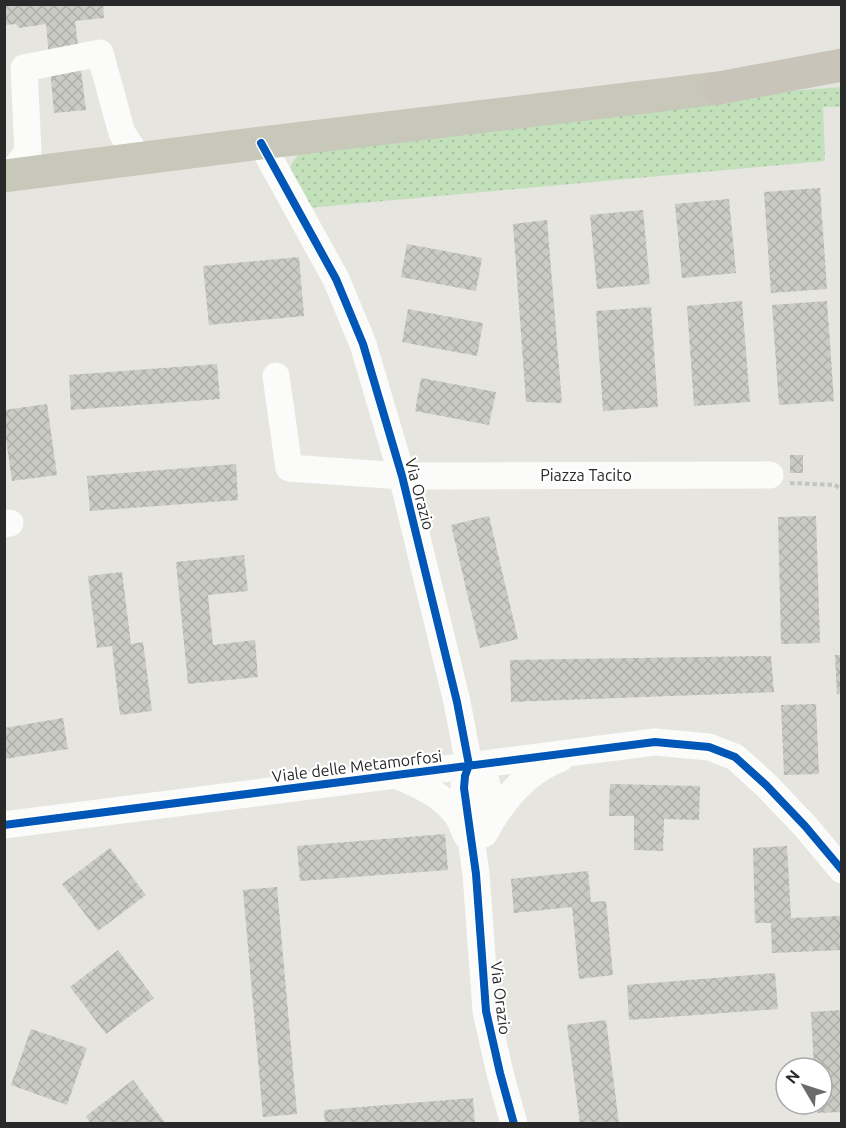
<svg xmlns="http://www.w3.org/2000/svg" width="846" height="1128" viewBox="0 0 846 1128" font-family="Ubuntu,sans-serif">
	<style>
		.grass { fill: url(#grass-dots) }
		.building { fill: url(#building-cross-hatch) }
		.lines { fill: none; stroke-linecap: round; stroke-linejoin: round }
		.path { stroke: #c4c4c4; stroke-width: 4; stroke-dasharray: 4.5 3; stroke-linecap: butt }
		.minor { stroke: #fbfbfa; stroke-width: 27 }
		.major { stroke: #c7c7ba; stroke-width: 33 }
		.highway { stroke: #c9c4b9; stroke-width: 33 }
		.cycleway-casing { stroke: #fff; stroke-width: 11 }
		.cycleway { stroke: #0057b8; stroke-width: 8 }
		.labels { text-anchor: middle; dominant-baseline: central; stroke-width: 4.5; stroke-linejoin: round; paint-order: stroke }
		.street-label { font-size: 16px; fill: #292929; stroke: #fff }
	</style>
	<defs>
		<pattern id="grass-dots" width="8" height="8" patternUnits="userSpaceOnUse" patternTransform="scale(1.5)"><rect width="8" height="8" fill="#c2e1bb"/><path d="M2 2h.1M6 6h.1" fill="none" stroke="#a7c1a1" stroke-width="1.8" stroke-linecap="round"/></pattern>
		<pattern id="building-cross-hatch" width="8" height="8" patternUnits="userSpaceOnUse" patternTransform="scale(1.5)"><rect width="8" height="8" fill="#cbcbc6"/><path d="M0 0l8 8M0 8l8-8" fill="none" stroke="#aeaeaa"/></pattern>
	</defs>
	<rect width="100%" height="100%" fill="#e6e5e0"/>
	<path class="grass" d="M841 87V107H823L825 161 307 208 289 177 291 165 302 149 617 109 802 90Z"/>
	<path class="building" d="M4 4H103L104 18 75 21 86 110 54 113 46 24 19 28 16 24 4 25Z
		M820 188 827 289 771 293 764 192Z
		M729 199 736 273 682 278 675 204Z
		M643 210 650 284 597 289 590 215Z
		M547 220 562 403 526 402 513 224Z
		M407 244 482 258 476 291 401 277Z
		M299 257 304 316 209 325 203 266Z
		M742 301 750 402 694 406 687 306Z
		M827 301 834 401 779 405 772 305Z
		M651 307 658 407 603 411 596 311Z
		M408 309 483 323 477 356 402 342Z
		M217 364 220 399 71 410 69 375Z
		M421 378 496 392 489 425 415 411Z
		M47 404 57 475 12 481 4 425V410Z
		M790 455H803V473H790Z
		M236 464 238 500 90 511 87 476Z
		M489 516 518 639 480 648 451 525Z
		M816 516 820 643 781 644 778 517Z
		M244 555 248 591 208 595 213 645 255 640 258 677 188 684 176 562Z
		M122 572 131 644 143 642 152 711 120 715 112 646 97 648 88 576Z
		M835 655H842V693L837 694Z
		M771 656 774 692 511 702 510 660Z
		M816 704 819 774 784 775 781 705Z
		M63 718 68 749 4 759V728Z
		M610 784 700 786 699 820 664 819 663 851 634 850V816H609Z
		M445 834 448 870 300 881 297 846Z
		M787 846 791 918 842 916V950L772 953 771 923H755L753 848Z
		M110 848 146 895 98 931 62 884Z
		M588 871 591 902 606 901 613 975 579 979 572 907 514 913 511 879Z
		M277 887 297 1114 263 1117 243 890Z
		M118 950 154 998 106 1034 70 987Z
		M775 973 778 1009 629 1020 627 985Z
		M842 1010V1112L817 1113 816 1104H822V1068H814L811 1012Z
		M606 1020 619 1124H580L567 1025Z
		M31 1029 87 1048 67 1105 11 1085Z
		M133 1080 166 1124H91L86 1116Z
		M473 1098 475 1124H325L324 1110Z"/>
	<g class="lines">
		<path class="path" d="M790 483 835 485 842 490"/>
		<path class="minor" d="M261 143 336 279 363 344 402 476 457 702 469 765 465 776 464 788 476 874 486 1011 500 1073 514 1124
			M10 175 28 152 24 68 100 53 122 133 139 159
			M276 376 289 468 402 476 770 475
			M4 524 10 523
			M469 765C473 768 479 770 482 774 492 786 488 814 485 828
			M395 775C419 784 445 796 459 818 462 824 464 830 467 836
			M4 825 655 742 709 747 735 757 766 785 805 826 842 870
			M484 834C501 802 526 771 561 758"/>
		<path class="major" d="M4 176 261 143 719 88"/>
		<path class="highway" d="M719 88 842 65"/>
		<g class="cycleway-casing">
			<path id="cycleway" d="M261 143 336 279 363 344 402 476 457 702 469 765 465 776 464 788 476 874 486 1011 500 1073 514 1124
				M4 825 655 742 709 747 735 757 766 785 805 826 842 870"/>
		</g>
		<use href="#cycleway" class="cycleway"/>
	</g>
	<g class="labels">
		<g class="street-label">
			<text x="586" y="475">Piazza Tacito</text>
			<text transform="translate(420 494) rotate(75)">Via Orazio</text>
			<text transform="translate(357 766) rotate(-7)">Viale delle Metamorfosi</text>
			<text transform="translate(501 998) rotate(83)">Via Orazio</text>
		</g>
	</g>
	<rect width="846" height="1128" fill="none" stroke="#292929" stroke-width="12"/>
	<g transform="translate(804 1086) rotate(309)"><circle r="28" fill="#ffffff" stroke="#a9a9a9" stroke-width="1.5"/>
	<path d="M0-4.5L10 22L0 15L-10 22Z" fill="#6b6b69"/>
	<text y="-9" font-size="16" font-weight="bold" text-anchor="middle" fill="#292929">N</text>
	</g>
</svg>
